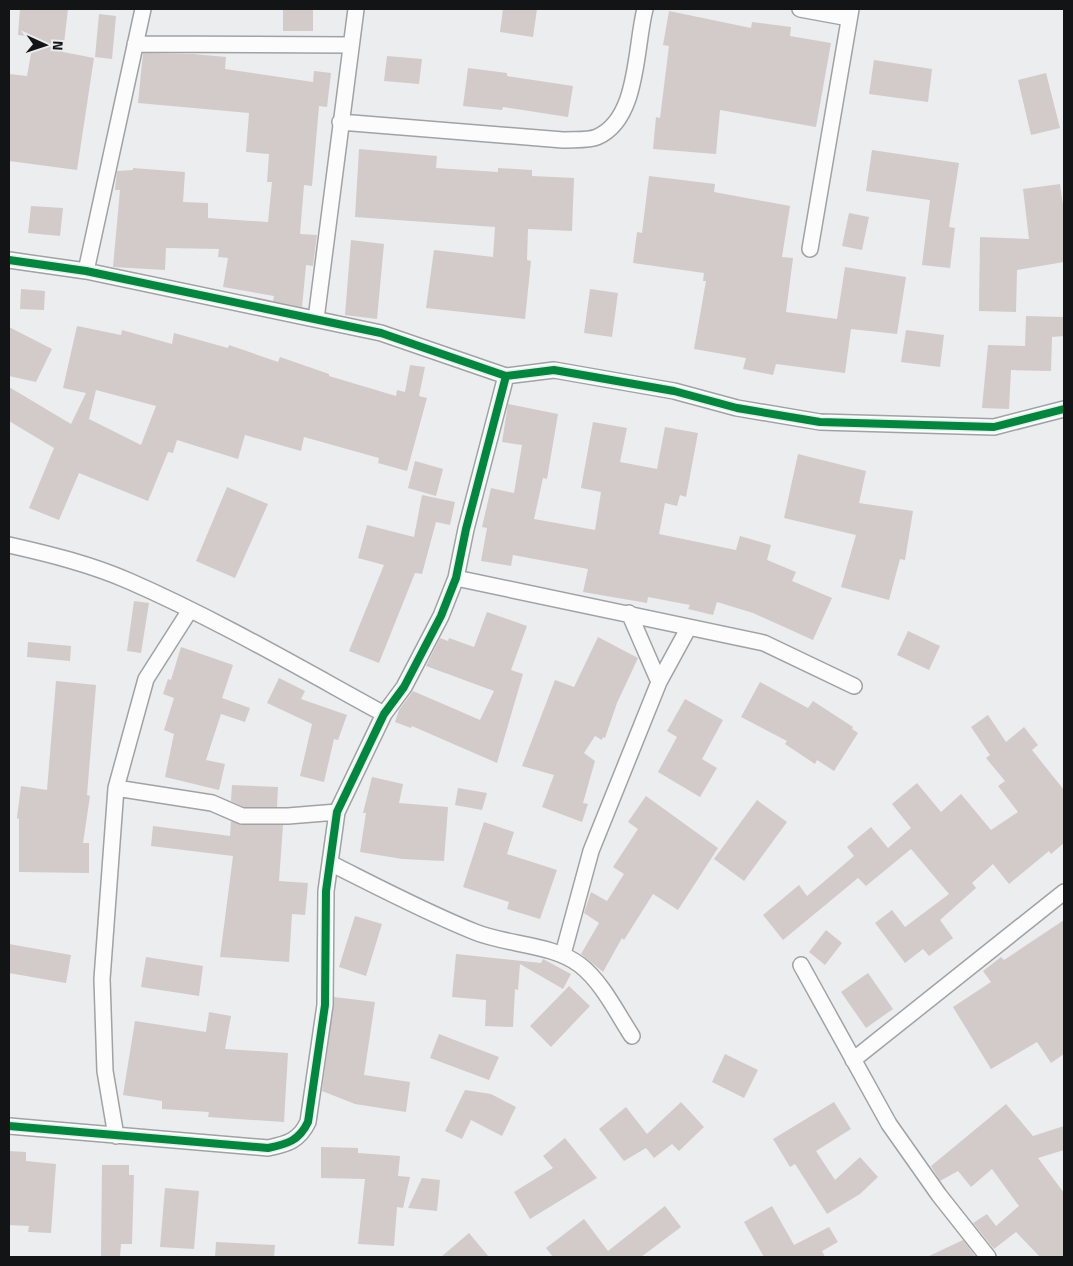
<svg xmlns="http://www.w3.org/2000/svg" width="1073" height="1266" viewBox="0 0 1073 1266" font-family="'Titillium Web',sans-serif">
	<style>
		.building { fill: #d3cbca; fill-rule: evenodd }
		.lines { fill: none; stroke-linecap: round; stroke-linejoin: round }
		.minor-casing { stroke: #a1a2a3; stroke-width: 18 }
		.minor { stroke: #fcfcfd; stroke-width: 15 }
		.cycleway-casing { stroke: #eaedf0; stroke-width: 11 }
		.cycleway { stroke: #00873e; stroke-width: 8 }
	</style>
	<rect width="100%" height="100%" fill="#ebedef"/>
	<path class="building" d="M20 9H68L63 52 94 58 77 170 9 161V74L27 76 34 37 18 35Z
		M283 9H313V31H283Z
		M503 9H537L533 37 500 32Z
		M669 11 751 28 752 22 791 27 790 36 831 43 816 127 720 110 716 154 653 149 656 117 660 118 669 46 663 45Z
		M99 14 116 16 112 59 95 57Z
		M143 53 194 54 226 57 225 69 313 82 314 71 331 73 327 107 319 106 312 186 304 185 300 234 317 235 313 266 306 265 302 307 273 301 274 296 223 287 228 258 218 257 219 249 166 248 165 270 113 267 120 190H115L117 171 133 170V168L185 172 183 202 208 203V218L268 222 272 182H267L269 154 246 152 249 113 138 103Z
		M387 56 422 59 419 84 384 81Z
		M874 60 932 69 928 102 869 94Z
		M468 68 507 73V76L573 86 568 117 503 107 502 110 463 106Z
		M1046 73 1060 128 1031 135 1018 80Z
		M359 149 437 156 436 168 498 172V168L532 170V176L574 178 572 231 528 229 527 260 531 261 525 319 426 308 434 250 493 257 495 227 355 217Z
		M872 150 959 163 949 227 955 228 950 268 922 265 930 200 866 191Z
		M649 176 715 184 714 192 790 206 782 257 793 258 786 312 837 319 845 267 906 277 897 334 851 329 845 373 776 364 773 375 743 369 746 358 694 349 706 281H703L704 273 633 263 637 232 642 233Z
		M1060 184 1064 212V262L1017 270 1016 312 979 311 980 237 1029 239 1023 189Z
		M31 206 63 208 60 236 28 233Z
		M849 213 869 217 862 250 842 246Z
		M351 240 384 244 377 319 345 315Z
		M21 289 45 291 44 310 20 309Z
		M590 289 618 293 612 337 584 333Z
		M1026 316 1064 317V336L1052 337 1051 371 1011 370 1009 409 982 408 988 345 1025 346Z
		M77 326 121 335 122 330 172 344 174 333 228 348 229 345 278 362 280 357 329 374V376L396 396 397 390 405 392 410 365 425 367 419 396 427 398 407 471 378 463 379 458 304 437 301 451 245 435 238 459 177 440 173 453 168 452 148 501 79 473 59 520 29 508 54 448 9 421V387L71 424 86 393 63 388ZM96 390 156 406 141 445 89 419Z
		M9 327 52 349 36 382 9 376Z
		M906 330 944 335 940 367 901 362Z
		M508 404 558 414 547 479 543 478 534 519 595 530 601 492 581 488 593 422 627 428 620 462 657 469 665 427 698 433 686 497 680 495 677 506 665 503 659 534 736 550 740 536 771 545 767 560 796 572 792 581 832 598 813 640 753 613 717 602 713 615 688 609 690 605 648 597 647 603 583 592 588 569 513 555 511 566 481 561 487 528 482 527 491 488 514 493 522 445 502 442Z
		M798 454 866 471 859 503 913 511 905 560 900 559 889 600 841 587 856 535 784 518Z
		M415 461 443 469 436 496 408 488Z
		M227 487 268 504 235 578 196 561Z
		M422 495 455 502 450 525 436 522 422 574 415 573 379 663 349 651 384 565 358 558 367 525 414 537Z
		M134 601 149 603 141 653 127 651Z
		M487 612 527 626 511 670 523 674 497 763 412 726 411 728 395 722 399 710 413 691 480 720 494 691 426 666 440 638 448 641 449 638 474 647Z
		M908 631 940 646 929 670 897 655Z
		M598 637 638 658 617 703 605 738 603 737 602 740 595 736 584 753 595 761 583 803 588 804 582 822 542 807 554 775 522 766 555 680 574 687Z
		M28 642 71 646 70 661 27 657Z
		M181 647 233 665 222 698 250 708 245 722 221 714 206 760 225 764 219 790 165 777 174 734 164 730 174 698 163 694 168 679 171 680Z
		M279 678 305 691 301 699 347 715 338 740 334 739 324 782 300 776 312 724 267 703Z
		M56 681 96 685 87 795 90 796 83 843H89V873L19 872V819L17 818 21 786 47 790Z
		M760 682 808 708 813 701 853 727 852 729 858 733 834 771 817 760 815 764 785 744 787 741 741 717Z
		M685 699 723 720 702 759 717 768 700 797 658 772 677 737 667 731Z
		M988 715 1006 742 1024 727 1038 745 1032 750 1064 790V843L1051 854 1049 851 1009 884 993 864 972 883 976 888 940 920 953 938 929 956 923 949 905 963 875 923 892 910 905 927 949 894 911 849 866 886 858 878 783 940 763 915 799 885 807 896 854 856 847 847 871 827 888 848 911 828 892 804 917 783 941 812 961 794 991 830 1018 812 998 786 1005 781 986 758 990 755 971 727Z
		M372 777 403 784 399 803 448 807 444 861 402 859 360 852 366 813H363Z
		M232 785 278 787 277 807H244L231 801Z
		M458 788 487 793 482 810 455 805Z
		M646 796 718 848 678 910 653 894 624 940 622 938 603 972 581 954 599 923 584 913 591 892 607 901 624 874 613 867 638 829 628 822Z
		M757 800 787 822 744 881 714 859Z
		M231 821 242 825H283L279 881 308 883 305 915 292 914 289 962 220 957 233 856 151 846 153 826 230 836Z
		M484 822 514 832 507 854 557 870 540 919 507 909 509 902 463 887Z
		M355 916 382 924 366 976 339 967Z
		M1064 920V1054L1051 1063 1037 1042 991 1069 953 1007 991 982 983 971 1001 957 1004 960Z
		M826 930 842 943 825 965 809 952Z
		M9 944 71 955 66 983 9 973Z
		M456 954 541 963 543 959 571 974 563 989 520 964 518 990 515 989 513 1027 485 1026 486 1000 452 997Z
		M146 957 203 966 199 996 141 987Z
		M868 973 893 1009 866 1028 841 992Z
		M569 986 590 1006 551 1047 530 1026Z
		M334 997 375 1002 364 1075 410 1082 406 1112 355 1104 322 1091Z
		M209 1012 231 1016 225 1049 288 1053 284 1122 208 1117 209 1112 162 1109V1101L123 1095 135 1021 206 1032Z
		M439 1034 499 1057 489 1080 430 1058Z
		M725 1054 758 1070 744 1098 712 1082Z
		M465 1090 491 1094 516 1107 502 1136 471 1120 462 1139 445 1131Z
		M681 1102 704 1127 679 1151 672 1144 654 1158 646 1148 624 1161 599 1129 626 1107 647 1134Z
		M834 1102 851 1129 816 1151 835 1180 860 1157 878 1177 860 1194 827 1214 795 1164 790 1167 773 1139Z
		M1006 1104 1033 1136 1064 1126V1150L1038 1158 1064 1193V1257H1040L1016 1232 994 1249 973 1223 987 1214 996 1226 1019 1206 992 1169 971 1187 958 1171 940 1181 931 1166Z
		M565 1138 597 1178 530 1219 514 1192 553 1168 543 1156Z
		M321 1147 358 1148V1153L400 1156 398 1176 410 1177 403 1208 397 1207 394 1246 358 1244 365 1179 321 1178Z
		M9 1151 26 1152V1161L56 1164 51 1233 28 1232 29 1226 9 1225Z
		M102 1165H129V1175H134L132 1244H121L120 1257H101Z
		M422 1178 440 1180 437 1211 408 1208Z
		M165 1188 199 1191 194 1249 160 1247Z
		M665 1206 681 1227 641 1257H553L546 1248 584 1219 608 1251Z
		M772 1206 794 1245 829 1227 838 1242 822 1251 825 1257H764L744 1222Z
		M469 1233 489 1257H441Z
		M963 1240 976 1257H927Z
		M216 1242 275 1245 274 1257H215Z"/>
	<g class="lines">
		<g class="minor-casing">
			<path id="minor" d="M800 9 849 18
				M135 44 351 45
				M340 122 563 140C573 139 588 141 597 137 639 119 635 47 645 9
				M810 249 851 9
				M9 260 86 271 381 333 506 376 554 370 674 391 737 408 820 422 994 427 1064 409
				M86 271 143 9
				M316 319 356 9
				M9 545C49 554 90 564 129 581 216 619 300 668 384 714
				M456 578 764 643 854 686
				M629 613 659 682
				M116 788 212 803 242 816H288L337 812
				M330 863C378 887 425 912 475 932 507 945 553 944 580 965 602 982 617 1013 632 1036
				M563 954 591 851 659 682 689 627
				M801 965 889 1124 939 1195 988 1257
				M853 1060 1064 892
				M9 1126 268 1148C287 1144 299 1141 308 1122L325 1005 326 891 337 812 384 714 404 687 441 616 456 578 466 529 506 376
				M116 1136 105 1071 102 979 116 788 146 679 190 610"/>
		</g>
		<use href="#minor" class="minor"/>
		<g class="cycleway-casing">
			<path id="cycleway" d="M9 260 86 271 381 333 506 376 554 370 674 391 737 408 820 422 994 427 1064 409
				M9 1126 268 1148C287 1144 299 1141 308 1122L325 1005 326 891 337 812 384 714 404 687 441 616 456 578 466 529 506 376"/>
		</g>
		<use href="#cycleway" class="cycleway"/>
	</g>
	<rect width="1073" height="1266" fill="none" stroke="#131415" stroke-width="20"/>
	<g transform="translate(45 45) rotate(93)" stroke="#eaedf0" stroke-width="4" paint-order="stroke">
	<path d="M0-4L9 19L0 12L-9 19Z" fill="#131415"/>
	<text y="-8" font-size="14" font-weight="bold" text-anchor="middle" fill="#131415">N</text>
	</g>
</svg>
